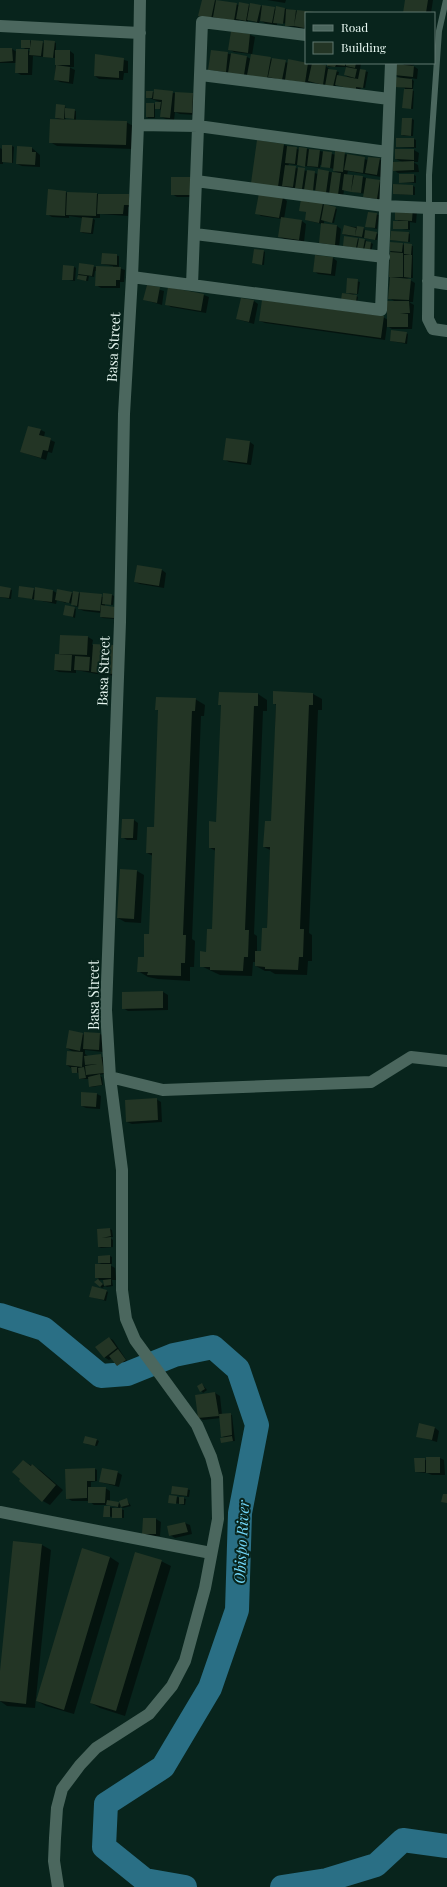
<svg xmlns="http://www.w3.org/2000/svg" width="447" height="1887" viewBox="0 0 447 1887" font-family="'Playfair Display',serif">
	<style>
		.shadow { fill: #0007; fill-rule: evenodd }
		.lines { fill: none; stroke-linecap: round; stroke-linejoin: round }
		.river { stroke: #2a6f85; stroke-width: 24 }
		.building { fill: #233525 }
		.lane { stroke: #4b675e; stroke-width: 6 }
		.street { stroke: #4b675e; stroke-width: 12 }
		.labels { text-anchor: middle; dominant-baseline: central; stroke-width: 4; stroke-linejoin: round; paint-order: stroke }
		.street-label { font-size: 14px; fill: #e6f6f0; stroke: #08241c }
		.water-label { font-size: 15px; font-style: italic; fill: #72d7fa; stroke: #08241c }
	</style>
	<rect width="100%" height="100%" fill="#08241c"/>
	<path class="shadow" d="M203 0H213L239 5 240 3 251 6H260L277 9V7L307 13H306V29L288 26V24L277 22V25L265 23 260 20 259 23 248 20V22L239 20V23L216 18 215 21 204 18Z
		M267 0H286L285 3Z
		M406 0H433L431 13H405Z
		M231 32 250 35 255 37 252 55 289 63V60L326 66 330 70 339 72 338 76 351 79 345 75 347 67H328V63H361L360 70 368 72 365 88 361 87 360 91 336 85 335 88 310 82V85L214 72 211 51 247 57 251 59 252 54 234 52 229 49Z
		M29 41 45 43 54 42 56 43V51H70L74 54V67H69L75 70 73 84 60 82 55 79 56 58 33 56 32 75H21L16 72 17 63H0V49H12L17 52 27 50 22 47ZM26 49H31V52Z
		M96 55 108 56 128 61V73H124L123 80 99 79 95 76Z
		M397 63H415L414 65 410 64 418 69 417 79 410 78 414 81 413 89H409L414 91 413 109 403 107 405 88 395 86 402 79 395 75 404 64Z
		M152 92 193 94 197 97 196 115 180 114 175 112 174 120 166 119 161 117 162 110 155 108V118H148L147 116 154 104 156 105V103H162L147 97Z
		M65 106 66 109 76 111V121L126 122 133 126V149L57 146 50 142 60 120 56 118ZM66 117 74 119V121L65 120Z
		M412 119 414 120 413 136H404L402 135Z
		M397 139H414L416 140V148L399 147 397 146Z
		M284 145 300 150V148L320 151 336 155V152L368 160 379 159 384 162 381 177 348 171 347 175 363 177 384 183 382 201 369 199 364 197 365 194 344 190 343 197 321 194 315 190 304 189 259 187ZM289 164 320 168V165L334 169V171L340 174 319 170 318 174 288 166Z
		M12 146 14 147 13 163 3 162V164H0V148L3 150Z
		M32 148 40 155V167L22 166 17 164Z
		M396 150H414L419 153 418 162H413L418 165 419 172 398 173 394 170 402 162 396 159Z
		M414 175 416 176V183L400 182Z
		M172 178 195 197H177L172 194Z
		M394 185 413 186 415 187V195L396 194 394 193Z
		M49 190 69 193 129 195 134 198V207H128V216L100 214V218H92L95 220 93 234 83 233 81 232 83 218 69 216V218L52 217 47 214Z
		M283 198 287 201 284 219 302 221 306 224 304 242 284 239 280 237 282 219 261 216 257 213Z
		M322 204 337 209 334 223 324 221V225L337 226 341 229 339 247 324 245 320 242 322 224 306 220 307 213H305L311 214 300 210Z
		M417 211 416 223 410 222V230L394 228 400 222 396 219Z
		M368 213 379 215 377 229 368 227Z
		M345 226 364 228 365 231 376 233 378 234 377 240 345 235 343 234Z
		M408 233 410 234V242L391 240Z
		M357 239 365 240 373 244 371 252 346 247Z
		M391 243 413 246V278H407L415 283 413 302H409L414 305 412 329H392L387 326 385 340 265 323 260 321 383 317 388 320 396 302 389 298Z
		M263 251 265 252 264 265 253 263Z
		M103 254 119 256V268L125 270 124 282H120V288H101L96 285V271H95L94 277 89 276 88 281 78 279 80 264 95 267H113V266L102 264Z
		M333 258 337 261 335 276 318 274 314 271Z
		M74 267 76 268 75 281 63 279Z
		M348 279 360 282 358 294H353L358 297 357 303 352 295 347 292Z
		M147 286 164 291 162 305 145 300Z
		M169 288 204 295 209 297 206 313 171 307 166 304Z
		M254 301 258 304 254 324 237 319Z
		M406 333 408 334 407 344 391 341Z
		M41 430 45 432 44 437 55 442 52 453 48 452 46 460 21 452Z
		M250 442 254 445 251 465 229 462 224 459Z
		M138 566 162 570 166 573 164 588 140 584 135 582Z
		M0 587 12 590 11 599 0 597Z
		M33 589 36 591H53L57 593H78L103 597 104 594 112 595 114 596 113 605 105 604V607L115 608V619L103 618 101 617V613L84 611 79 609V607L74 606 66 600V603L57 600 56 604 19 596Z
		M74 608 76 609 75 618 64 614Z
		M61 636 88 637 93 640 92 645 114 646 117 676 97 674 76 670V673L59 672 55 670 60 655Z
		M258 694 267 700V711H263L254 934 257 936V952H262L267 930 270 850 264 847 272 822 276 705 274 703 313 694 322 699V710H318L309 933 312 935V961H308L307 975 275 974 270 971H265L256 966V962H253L252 976 220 975 201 966 207 953 213 930 216 851 210 848 217 823 222 706 219 704Z
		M195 699 205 705 204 716H201L192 939 195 941 194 967H190V981L158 979 148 977 138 971 144 958 150 935 153 856 147 853 155 828 159 711 156 709Z
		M134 820 138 823 137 840H127L122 837Z
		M137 871 144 875 141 923 125 922 118 918Z
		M163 992 168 995V1010L128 1011 123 1008V993Z
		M70 1031 85 1035 100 1034 104 1036 103 1052 85 1050V1054L88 1056 103 1057 105 1074 98 1075 102 1077 103 1085 92 1087 90 1086 89 1079H80V1073L73 1072 71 1068 67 1065 75 1053 67 1048Z
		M97 1094 101 1096 100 1109 86 1108 82 1106Z
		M156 1099 161 1102 162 1122 132 1124 127 1122Z
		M110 1229 112 1230 113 1237H109L113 1240V1247L101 1248 99 1247 98 1230Z
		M110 1256 112 1257V1264H108L115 1268 116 1280H112L113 1286 107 1287 105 1286 104 1280H99L105 1286 102 1288 96 1282 99 1279 96 1277 104 1265 99 1263Z
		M106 1291 108 1292 106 1301 92 1297Z
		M109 1338 113 1340 127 1361 120 1367 112 1358 109 1360 104 1357Z
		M202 1384 207 1390 203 1393 198 1386Z
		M215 1393 220 1396 222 1415H232L235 1441 222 1442 225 1438 222 1436 221 1418 203 1420 199 1418Z
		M435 1428 439 1431 437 1442 417 1436Z
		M97 1440 99 1441 97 1446 86 1444Z
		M440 1458 444 1460 445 1475H432L427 1473 416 1472 424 1459 427 1461Z
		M23 1461 40 1470 63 1490 50 1505 43 1501Z
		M95 1469 97 1470V1481L91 1482V1488H105L110 1491V1501L121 1504 127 1500 131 1506 123 1508 120 1506V1508L108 1505H94L89 1501H72L67 1498Z
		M117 1472 122 1475 119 1487 100 1482Z
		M173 1487 190 1490 189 1497 172 1494Z
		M177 1497 186 1499 185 1505 170 1502Z
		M110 1507 124 1510V1518L104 1516Z
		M144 1519H156L161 1522 160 1536H148L143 1533Z
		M185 1523 190 1525 192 1534 175 1538 170 1535Z
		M42 1545 51 1550 35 1708 7 1706 0 1701V1681Z
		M110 1557 119 1563 74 1714 46 1706 37 1701Z
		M161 1561 171 1566 125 1716 100 1708 91 1703Z"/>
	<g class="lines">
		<path class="river" d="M0 1315 44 1329 101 1376 127 1374 174 1355 213 1347 238 1369 257 1425 240 1513 237 1610 210 1688 163 1767 106 1804 104 1847 145 1880 185 1887
			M282 1887 327 1880 376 1865 403 1840 447 1846"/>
	</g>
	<path class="building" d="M202 0H215L211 19 198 16Z
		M216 0 237 3 234 21 213 17Z
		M405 0H428L426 13H403Z
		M239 2 249 4 246 21 236 19Z
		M250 3 261 5 257 22 247 20Z
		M262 5 275 7 272 23 260 21Z
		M276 6 285 8 283 24 273 23Z
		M286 9 296 10 294 26H285Z
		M297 10 315 12 306 13 304 28 294 26Z
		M231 31 250 34 248 53 228 50Z
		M21 40H30V48H21Z
		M31 40 43 41 41 56 29 55Z
		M44 40 55 41 53 58 43 57Z
		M0 48H12L13 61 0 62Z
		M16 49H28V73H15Z
		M55 50H70V65H55Z
		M211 50 228 52 226 72 208 70Z
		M231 53 247 56 244 75 228 73Z
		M95 54 124 58 123 71H119V78L94 76Z
		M251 54 271 57 267 79 247 75Z
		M272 58 286 60 282 80 268 77Z
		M288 59 308 63 305 83 285 80Z
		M312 63 326 65 323 85 308 81Z
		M327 63H345V66L336 65 335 67 327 66Z
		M346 63H356L355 68 346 66Z
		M395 64 414 66 413 77 394 75Z
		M56 65 70 67 69 82 54 80Z
		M346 67 357 69 355 78 344 75Z
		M328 69 337 70 333 87 325 86Z
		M360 69 366 70 363 88 356 87V90L335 85 337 75 358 79Z
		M395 77 412 79V88L394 87Z
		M154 89 173 91 170 118 160 117 162 100 153 99Z
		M404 89H413L411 109 402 108Z
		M146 91H153L152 98H146Z
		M175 92 193 93 192 113 174 112Z
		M155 102H161L160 109H155Z
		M146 103H154V117H146Z
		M56 104 65 105 64 119 55 118Z
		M65 108 75 109 74 119 65 118Z
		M402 118H412L411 136 401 135Z
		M50 119 127 121 126 145 49 143Z
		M396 138H414V147H396Z
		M257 140 284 144 278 187 251 183Z
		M2 145H12V163L2 162Z
		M17 146 32 147V152H36L35 165 16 164Z
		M287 146 297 147 295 164 285 163Z
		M299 147 307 148 305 167 297 165Z
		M309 149 320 150 318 167 307 166Z
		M395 149H414V160L395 159Z
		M323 151 332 152 330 168 321 167Z
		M335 151 345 152 343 172 333 171Z
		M347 154 365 157 363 173 344 170Z
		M368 157 380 158 377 175 365 173Z
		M414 161V170L393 171 392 162Z
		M285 165 296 166 293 187 282 186Z
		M298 167 305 168 302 189 295 188Z
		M318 169 329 171 326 193 315 192Z
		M307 170 315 171 313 191 304 190Z
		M332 172 341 173 338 195 329 194Z
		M344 174 353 175 351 192 342 190Z
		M399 174H414V182L399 183Z
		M354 175 363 176 361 193 351 192Z
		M171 177H191L190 195H171Z
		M366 178 380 180 377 199 363 197Z
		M393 184 413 185V195L393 194Z
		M48 189 66 191 65 216 46 215Z
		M67 192 97 193 96 216 66 215Z
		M259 193 283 197 279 218 255 214Z
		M98 194H129V205H124L123 214H97Z
		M301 199 323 203 319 223 305 220 306 212 299 211Z
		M324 204 336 207 332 223 321 220Z
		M395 206 413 207 412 221 395 220Z
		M368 212 377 213 375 228 365 227Z
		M82 217 93 218 91 233 80 232Z
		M281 217 302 220 299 240 278 237Z
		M393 221H408V229H393Z
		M321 223 337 225 335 245 319 243Z
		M344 225 356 228 355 236 342 234Z
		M357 226 364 227 362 237 355 236Z
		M365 230 377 232 375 240 364 238Z
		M391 231 409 232 408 242 390 240Z
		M344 236 358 238 356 248 343 246Z
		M359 238 365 239 363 250 357 249Z
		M366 241 371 242 370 251 364 250Z
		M390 242 403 243 402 252 390 251Z
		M404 243 412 244 411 255 404 254Z
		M254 249 264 250 262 265 252 263Z
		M390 252 403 253V277H389Z
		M102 253 117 254V265L101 264Z
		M315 255 333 257 331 274 313 272Z
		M404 255H412L411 278 404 277Z
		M79 263 94 265 92 276 78 274Z
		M63 265 74 266 73 280H62Z
		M96 266 121 267 120 280H116V286H95Z
		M78 275 87 276 86 281 77 279Z
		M390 277 411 279 409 300 388 299Z
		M347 278 358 279 357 294 346 293Z
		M147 285 160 287 157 303 143 300Z
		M168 287 204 294 201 311 165 305Z
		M342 293 357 295 356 302 341 300Z
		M241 298 254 300 249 322 236 319Z
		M262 300 384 316 381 338 259 321Z
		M387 301H409L410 313H400L408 314V327H387Z
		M391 330 407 332 405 343 390 341Z
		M28 426 41 429 39 435 51 438 48 451 43 450 41 458 20 452Z
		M226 438 250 441 247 463 223 460Z
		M137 565 162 569 159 586 134 582Z
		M0 586 11 588 9 598 0 597Z
		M19 586 34 588 32 599 18 597Z
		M35 587 53 590 52 602 34 600Z
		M57 589 72 592 69 603 55 600Z
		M73 591 79 592 77 606 71 605Z
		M80 592 102 594 100 611 78 609Z
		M103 593 112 594 111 605 102 604Z
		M65 605 75 607 73 617 63 615Z
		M101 605 115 607 114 618 100 617Z
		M60 635 88 636 87 655 59 654Z
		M93 644 114 645 113 674 91 672Z
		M55 654 72 655 71 671 54 670Z
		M75 656 90 657 89 671 74 670Z
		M273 691 313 693V705H309L300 929H304L303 957H299L298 970 265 969V967L255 966V951H261L262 928H267L270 847H263L265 821H271L276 704H273Z
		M219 692 258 693V706H254L245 930H249L248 957H244L243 971 210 970V967H200V951L206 952 207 929H212L215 848H209V821L216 822 221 705H218Z
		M156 697 196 698 195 711H192L183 935H186L185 963H181V976L147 975 148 972H137L138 957H144V934H149L152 853H146L147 827H154L158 710H155Z
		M122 819H134L133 838H121Z
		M120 869 137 870 134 919 117 918Z
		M163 991V1008L122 1009V992Z
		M69 1030 83 1033 80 1051 66 1048Z
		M84 1032 100 1033 99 1050 83 1049Z
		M67 1051 83 1052 82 1067 66 1065Z
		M101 1054 104 1073 86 1075 85 1066 97 1064 85 1065 84 1056Z
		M71 1067H77V1073H72Z
		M84 1067 86 1078 79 1079 78 1068Z
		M100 1074 102 1085 89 1087 88 1077Z
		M81 1092 97 1093 96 1107 81 1106Z
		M157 1098 158 1120 126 1122 125 1100Z
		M110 1228 111 1236 102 1238 111 1237V1247H98L97 1229Z
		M110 1255V1263H98V1256Z
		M95 1264H111V1278H95Z
		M98 1279 103 1284 100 1287 94 1282Z
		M111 1279V1285L104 1286 103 1280Z
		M92 1286 107 1290 104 1300 89 1297Z
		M109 1337 117 1348 104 1358 95 1347Z
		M118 1349 126 1360 117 1366 109 1356Z
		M202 1383 205 1389 200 1392 197 1386Z
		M215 1392 219 1416 198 1418 195 1395Z
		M231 1413 232 1435 221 1437 219 1414Z
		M419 1423 435 1427 432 1440 416 1437Z
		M85 1436 97 1439 95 1446 83 1443Z
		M232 1436 233 1441 221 1443 220 1438Z
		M426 1457H440V1473H426Z
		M414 1458H425V1472H415Z
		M23 1460 31 1466 32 1464 56 1485 42 1502 19 1481 20 1479 12 1472Z
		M95 1468V1481H87V1498L66 1499 65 1469Z
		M102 1468 118 1471 115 1485 99 1482Z
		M172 1486 188 1488 187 1496 171 1494Z
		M88 1487H106L105 1503H88Z
		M443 1494H447V1503L441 1502Z
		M169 1495 177 1496 176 1504 168 1503Z
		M179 1497H184V1504H179Z
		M127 1498 129 1505 121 1507 119 1501Z
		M107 1500 119 1502 118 1507 106 1505Z
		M104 1506H110V1517H103Z
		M112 1508H122V1518H112Z
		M143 1518H156V1534H142Z
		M185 1522 188 1532 169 1536 167 1526Z
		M13 1541 42 1544 26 1704 0 1701V1671Z
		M82 1548 110 1557 64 1710 36 1701Z
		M135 1552 162 1560 116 1711 90 1703Z"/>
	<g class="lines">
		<path class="lane" d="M429 208V175L439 31 446 0"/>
		<path class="street" d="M0 26 140 33
			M201 75 389 99
			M138 125 198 126 387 152
			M196 181 384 206 429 208 428 319 433 329 447 331
			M429 208H447
			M195 234 384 257
			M132 277 381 310 391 63
			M428 281 447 284
			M192 285 202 22 306 35
			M110 1077 163 1090 371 1082 411 1057 447 1061
			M0 1512 211 1553
			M58 1887 54 1861 55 1838 57 1808 62 1789 80 1765 96 1748 149 1714 172 1686 185 1661 205 1588 218 1519 217 1478 211 1457 197 1425 135 1340 126 1319 122 1290V1170L110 1077 106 1010 120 622 124 414 132 277 138 125 140 0"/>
	</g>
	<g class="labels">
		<g class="street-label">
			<text transform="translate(113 347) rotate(-87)">Basa Street</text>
			<text transform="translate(103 671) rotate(-88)">Basa Street</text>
			<text transform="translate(93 995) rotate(-90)">Basa Street</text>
		</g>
		<g class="water-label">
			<text transform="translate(241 1542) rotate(-87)">Obispo River</text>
		</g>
	</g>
	<rect x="305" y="12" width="130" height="52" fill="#08241c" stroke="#617871"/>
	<rect x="313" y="25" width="20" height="6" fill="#4b675e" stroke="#617871"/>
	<text x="341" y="32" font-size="12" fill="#e6f6f0">Road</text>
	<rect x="313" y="42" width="20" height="12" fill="#233525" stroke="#617871"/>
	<text x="341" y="52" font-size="12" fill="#e6f6f0">Building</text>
</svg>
